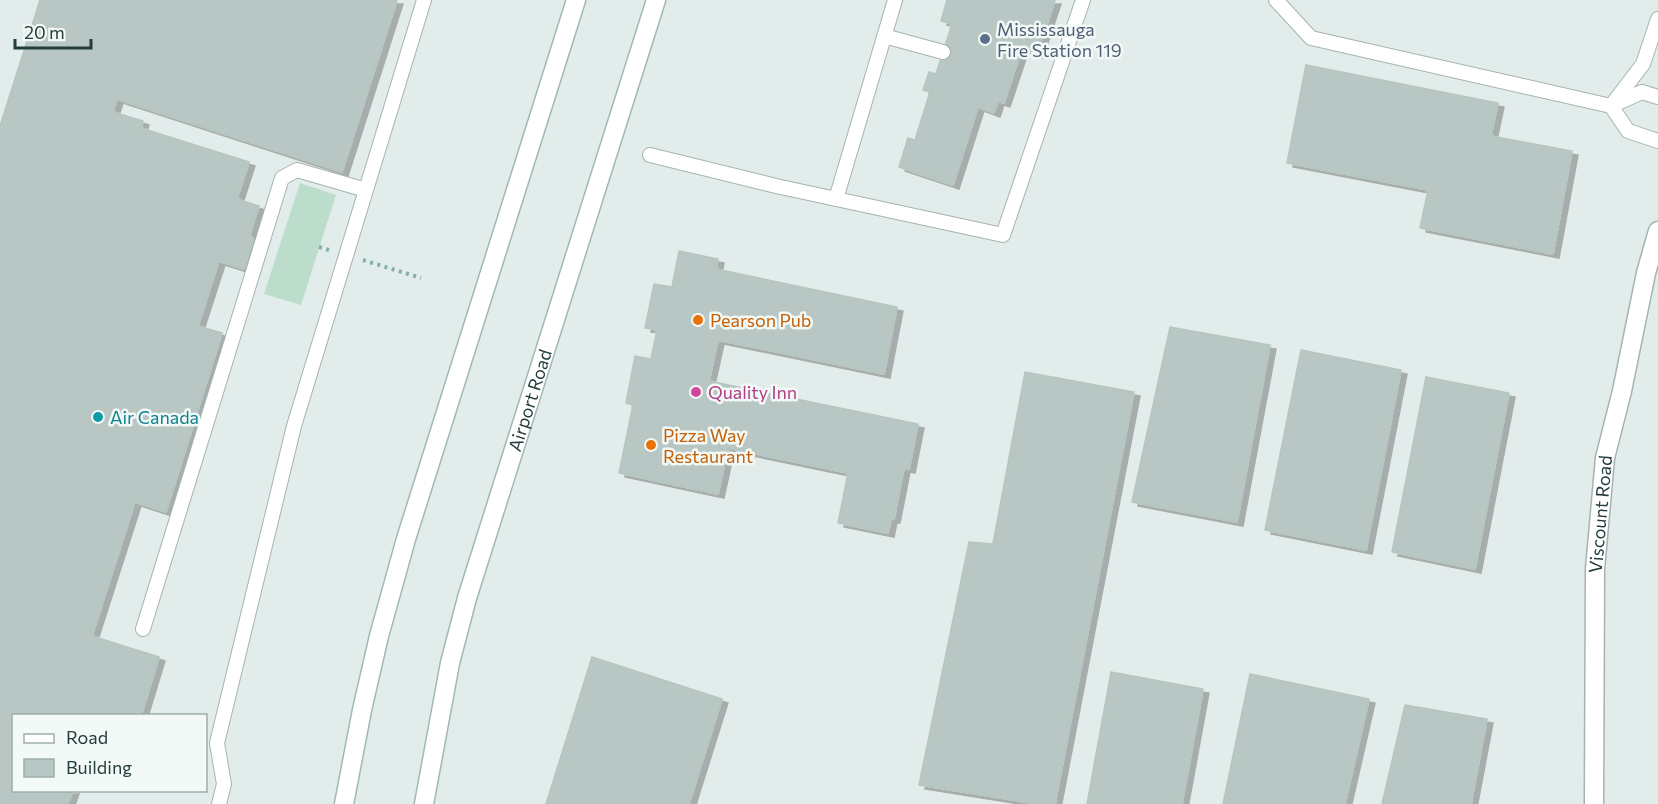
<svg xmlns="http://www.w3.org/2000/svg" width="1658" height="804" viewBox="0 0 1658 804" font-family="Commissioner,sans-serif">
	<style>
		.green { fill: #bcddcb }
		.building { fill: #b8c7c3; stroke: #b5c6c2; stroke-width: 1.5; filter: url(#shadow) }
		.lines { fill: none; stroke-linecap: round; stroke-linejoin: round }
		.service-casing { stroke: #a5b4b2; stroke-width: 16 }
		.tertiary-casing { stroke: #a5b4b2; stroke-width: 21 }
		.secondary-casing { stroke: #a1b8b4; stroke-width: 21 }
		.path { stroke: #83afaa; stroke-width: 4; stroke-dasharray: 3 4.5; stroke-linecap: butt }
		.service { stroke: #fff; stroke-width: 14 }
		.tertiary { stroke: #fff; stroke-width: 18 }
		.secondary { stroke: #fff; stroke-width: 18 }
		.service-dot { fill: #5c6f8a; stroke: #f3f9f7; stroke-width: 2 }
		.food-dot { fill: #e8710a; stroke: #f3f9f7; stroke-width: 2 }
		.hotel-dot { fill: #d1479c; stroke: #f3f9f7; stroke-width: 2 }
		.culture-dot { fill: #0f9aa8; stroke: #f3f9f7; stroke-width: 2 }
		.labels { text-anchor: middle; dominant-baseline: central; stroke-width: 5; stroke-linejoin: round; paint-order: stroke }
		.service-label { font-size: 18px; fill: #4e5e75; stroke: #f3f9f7; text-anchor: start }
		.food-label { font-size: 18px; fill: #c56008; stroke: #f3f9f7; text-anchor: start }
		.hotel-label { font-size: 18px; fill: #b23c85; stroke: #f3f9f7; text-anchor: start }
		.street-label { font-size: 18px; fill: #223d3b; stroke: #f3f9f7 }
		.culture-label { font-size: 18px; fill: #0d838f; stroke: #f3f9f7; text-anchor: start }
	</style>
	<defs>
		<filter id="shadow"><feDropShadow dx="6" dy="4" stdDeviation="0" flood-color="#0004"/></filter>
	</defs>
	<rect width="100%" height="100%" fill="#e2ecea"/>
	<path class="green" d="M300 183 336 195 301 305 264 294Z"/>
	<path class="building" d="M40 0H397L342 172 117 99 113 112 143 121 141 128 249 162 237 199 259 206 250 234 253 239 244 269 219 261 198 326 222 333 166 512 135 502 92 636 159 657 141 716H14V790H73L68 804H0V126Z
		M947 0H1055L1037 54 1022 49 1004 103 998 101 994 113 978 107 953 185 899 167 908 138 915 140 930 92 923 90 929 72 936 74 952 24 941 21Z
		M1306 65 1498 103 1491 136 1572 151 1553 254 1420 228 1428 190 1287 163Z
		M679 251 718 259 716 269 897 307 884 374 718 340 709 381 918 424 909 469 904 468 894 519H891L888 533 838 523 848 473 728 448 718 494 619 473 633 405 626 403 635 356 651 359 657 330 645 328 654 284 672 287Z
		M1170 327 1270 345 1237 522 1132 502Z
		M1301 350 1401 370 1366 550 1265 530Z
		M1025 372 1134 392 1055 804H1038L919 785 969 542 993 544Z
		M1426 377 1509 393 1475 569 1392 552Z
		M592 657 722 699 689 804H546Z
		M1111 672 1203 689 1182 804H1087Z
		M1250 674 1369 699 1345 804H1223Z
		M1405 705 1487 719 1471 804H1382Z"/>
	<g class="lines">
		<g class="service-casing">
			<path id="service" d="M1276 0 1311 38 1611 106 1643 64 1658 19
				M884 36 943 52
				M1658 97 1642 92 1611 106 1628 131 1658 141
				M650 155 776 186 1003 235 1083 0
				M836 199 895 0
				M143 629 282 178 297 170 366 190
				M219 804 224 784 217 743 294 426 424 0"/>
		</g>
		<g class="tertiary-casing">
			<g id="tertiary">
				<path id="s1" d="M1594 804 1595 569 1605 458 1622 391 1646 273 1658 231"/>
			</g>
		</g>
		<g class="secondary-casing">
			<g id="secondary">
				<path d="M344 804 362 710 379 636 406 539 576 0"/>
				<path id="s2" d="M424 804 450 663 467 598 656 0"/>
			</g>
		</g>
		<path class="path" d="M319 247 329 250
			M363 260 421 278"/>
		<use href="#service" class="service"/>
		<use href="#tertiary" class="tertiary"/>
		<use href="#secondary" class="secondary"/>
	</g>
	<circle class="service-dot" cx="985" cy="39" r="6"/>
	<g class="food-dot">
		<circle cx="698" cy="320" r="6"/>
		<circle cx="651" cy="445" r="6"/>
	</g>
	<circle class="hotel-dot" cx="696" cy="392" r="6"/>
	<circle class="culture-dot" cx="98" cy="417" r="6"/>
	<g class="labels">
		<g class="service-label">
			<text x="997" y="29">Mississauga<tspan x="997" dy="21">Fire Station 119</tspan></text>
		</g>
		<g class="food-label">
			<text x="710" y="320">Pearson Pub</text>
			<text x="663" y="435">Pizza Way<tspan x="663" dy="21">Restaurant</tspan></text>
		</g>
		<g class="hotel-label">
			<text x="708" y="392">Quality Inn</text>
		</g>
		<g class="street-label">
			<text stroke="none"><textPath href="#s2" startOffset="418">Airport Road</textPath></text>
			<text stroke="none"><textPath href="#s1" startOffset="290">Viscount Road</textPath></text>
		</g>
		<g class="culture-label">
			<text x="110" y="417">Air Canada</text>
		</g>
	</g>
	<rect x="12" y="714" width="195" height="78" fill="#f3f9f7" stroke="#9faeac" stroke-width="1.5"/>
	<rect x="24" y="734" width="30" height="9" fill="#ffffff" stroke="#9faeac" stroke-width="1.5"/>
	<text x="66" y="744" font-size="18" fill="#223d3b">Road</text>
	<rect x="24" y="759" width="30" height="18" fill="#b8c7c3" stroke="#9faeac" stroke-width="1.5"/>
	<text x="66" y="774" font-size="18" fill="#223d3b">Building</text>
	<path d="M15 39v9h76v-9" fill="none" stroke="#223d3b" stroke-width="3"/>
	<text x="24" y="39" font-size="18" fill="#223d3b" stroke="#f3f9f7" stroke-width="4.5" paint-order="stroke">20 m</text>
</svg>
